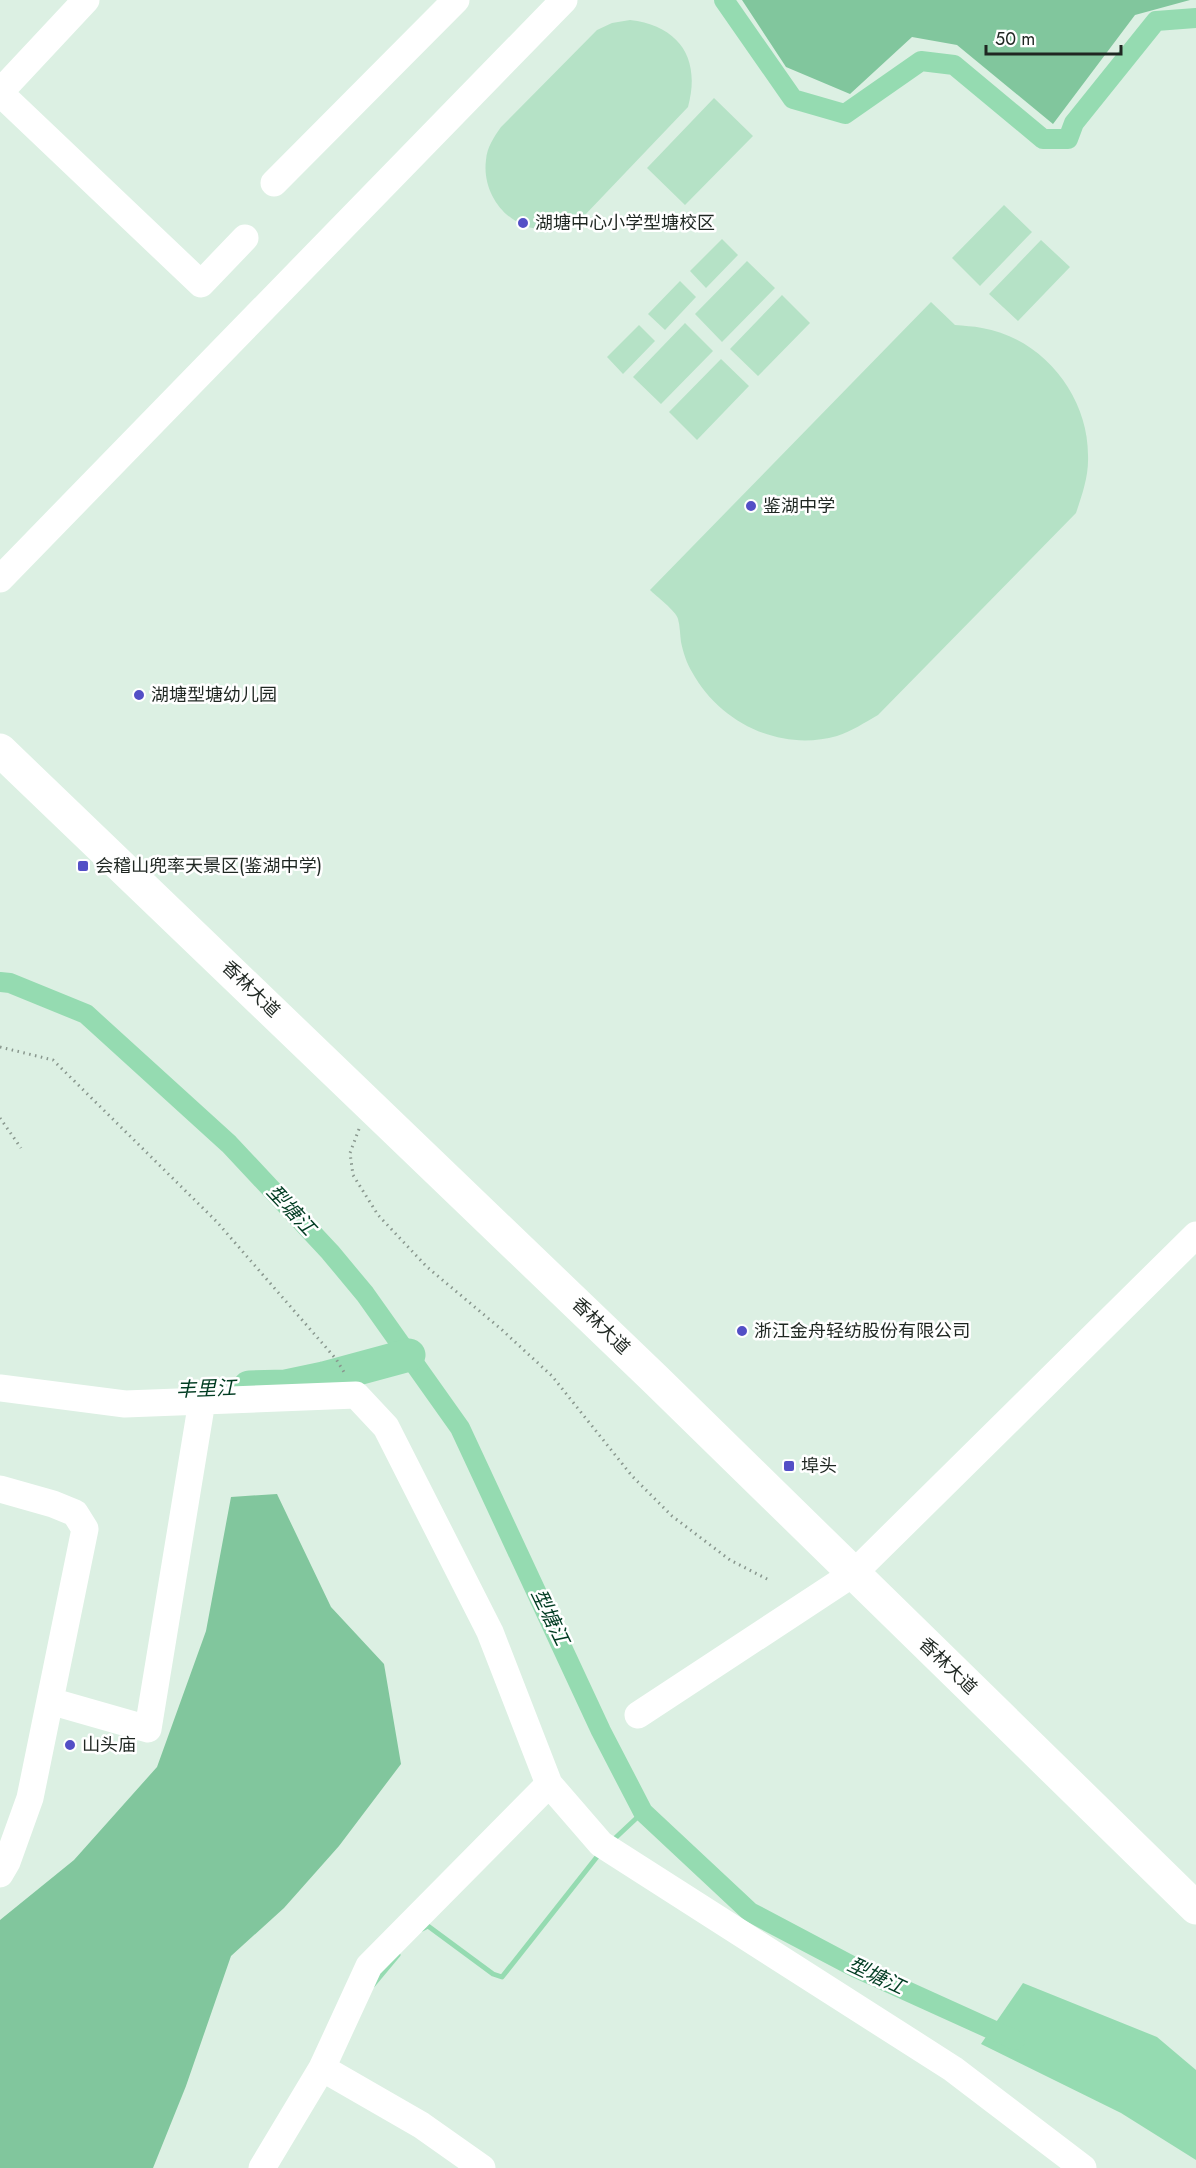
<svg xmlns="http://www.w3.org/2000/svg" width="1196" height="2168" viewBox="0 0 1196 2168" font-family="Jost,'Noto Sans SC',sans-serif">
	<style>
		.green { fill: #b5e2c6 }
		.forest { fill: #81c69d }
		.water { fill: #95dbb1 }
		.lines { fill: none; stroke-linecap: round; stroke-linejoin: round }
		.stream { stroke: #95dbb1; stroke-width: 5 }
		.canal { stroke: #95dbb1; stroke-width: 20 }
		.river { stroke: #95dbb1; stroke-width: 33 }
		.path { stroke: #89978e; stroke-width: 3; stroke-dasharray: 1.5 4.5; stroke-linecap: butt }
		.minor { stroke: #fff; stroke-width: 27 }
		.major { stroke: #fff; stroke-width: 33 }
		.poi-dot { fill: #534fc6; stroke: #fff; stroke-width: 2 }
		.labels { text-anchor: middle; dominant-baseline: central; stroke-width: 5; stroke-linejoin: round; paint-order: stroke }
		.poi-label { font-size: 18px; fill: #1f2722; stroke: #fff; text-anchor: start }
		.street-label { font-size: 18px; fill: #1f2722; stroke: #fff }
		.water-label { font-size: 20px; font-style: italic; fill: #013c22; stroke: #fff }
	</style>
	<rect width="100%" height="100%" fill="#dcf0e3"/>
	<path class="green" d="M630 20C680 26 701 59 688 107L584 216C574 222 565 228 554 229 514 235 481 198 486 160 487 147 494 137 501 127L597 30 612 23Z
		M714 98 753 136 685 205 647 168Z
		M1004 205 1032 232 980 286 952 258Z
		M722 239 738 255 706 288 690 271Z
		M1041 240 1070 267 1018 321 989 294Z
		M747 261 775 288 722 342 695 314Z
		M680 281 696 297 665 330 648 314Z
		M782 295 810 323 758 376 730 349Z
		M931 302 955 325C964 326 973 326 982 328 1042 338 1088 395 1088 455 1089 476 1082 495 1076 513L878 715C864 723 852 731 837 736 780 752 720 723 692 672 687 664 683 652 681 642 680 635 680 626 678 619 676 611 656 596 650 590Z
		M685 323 713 351 661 404 633 377Z
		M639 325 655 341 623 374 607 357Z
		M721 359 749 386 697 440 669 412Z"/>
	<path class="forest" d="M742 0H1190L1135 15 1053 124 957 45 912 37 850 94 786 67Z
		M277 1494 331 1607 384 1664 401 1764 339 1846 284 1908 231 1956 186 2086 153 2168H0V1920L74 1860 157 1767 206 1631 231 1497Z"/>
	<path class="water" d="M1023 1983 1157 2037 1196 2070V2160L1121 2113 981 2044Z"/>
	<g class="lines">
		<path class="stream" d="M611 1842 643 1812
			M422 1929 428 1926 493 1974 502 1977 600 1853
			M373 1985 398 1955"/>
		<path class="canal" d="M724 0 793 99 845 114 921 61 954 65 1043 139H1068L1074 123 1156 21 1196 18
			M0 982 10 983 86 1014 229 1144 330 1252 365 1294 460 1428 601 1731 643 1812 750 1912 856 1968 1015 2040"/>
		<path class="river" d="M249 1387 286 1386 324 1378 409 1355"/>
		<path class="path" d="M0 1047 53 1060 217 1222 336 1359 344 1372
			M0 1118 21 1148
			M359 1129 350 1153 353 1175 378 1215 427 1267 501 1329 552 1376 632 1476 672 1516 730 1560 769 1580"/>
		<path class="minor" d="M0 92 86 0
			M0 93 201 284 245 238
			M274 183 456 0
			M0 579 564 0
			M0 1388 125 1404 356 1395 386 1427 490 1632 549 1784 601 1844 953 2069 1083 2168
			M0 1489 53 1504 75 1513 85 1529 30 1798 7 1862 0 1874
			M50 1701 148 1729 202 1401
			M638 1715 854 1573 1196 1235
			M322 2068 421 2125 482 2168
			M262 2168 322 2068 369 1966 549 1784"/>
		<path class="major" d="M0 750 655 1379 1196 1908"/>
	</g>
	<g class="poi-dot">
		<circle cx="523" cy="223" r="6"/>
		<circle cx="751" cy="506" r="6"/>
		<circle cx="139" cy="695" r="6"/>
		<rect x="77" y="860" width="12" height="12" rx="3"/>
		<circle cx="742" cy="1331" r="6"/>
		<rect x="783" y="1460" width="12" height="12" rx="3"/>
		<circle cx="70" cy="1745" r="6"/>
	</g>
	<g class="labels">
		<g class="poi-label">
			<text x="535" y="223">湖塘中心小学型塘校区</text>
			<text x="763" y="506">鉴湖中学</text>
			<text x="151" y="695">湖塘型塘幼儿园</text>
			<text x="95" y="866">会稽山兜率天景区(鉴湖中学)</text>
			<text x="754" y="1331">浙江金舟轻纺股份有限公司</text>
			<text x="801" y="1466">埠头</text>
			<text x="82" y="1745">山头庙</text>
		</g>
		<g class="street-label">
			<text transform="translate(251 989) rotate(44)">香林大道</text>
			<text transform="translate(601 1326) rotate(44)">香林大道</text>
			<text transform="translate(948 1666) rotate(44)">香林大道</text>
		</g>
		<g class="water-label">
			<text transform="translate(291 1210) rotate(47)">型塘江</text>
			<text transform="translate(206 1389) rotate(-2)">丰里江</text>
			<text transform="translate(550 1617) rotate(64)">型塘江</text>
			<text transform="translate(876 1976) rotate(25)">型塘江</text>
		</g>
	</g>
	<path d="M986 45v9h135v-9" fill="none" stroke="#1f2722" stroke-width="3"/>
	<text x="995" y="45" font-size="18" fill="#1f2722" stroke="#ffffff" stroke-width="4.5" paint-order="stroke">50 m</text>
</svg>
